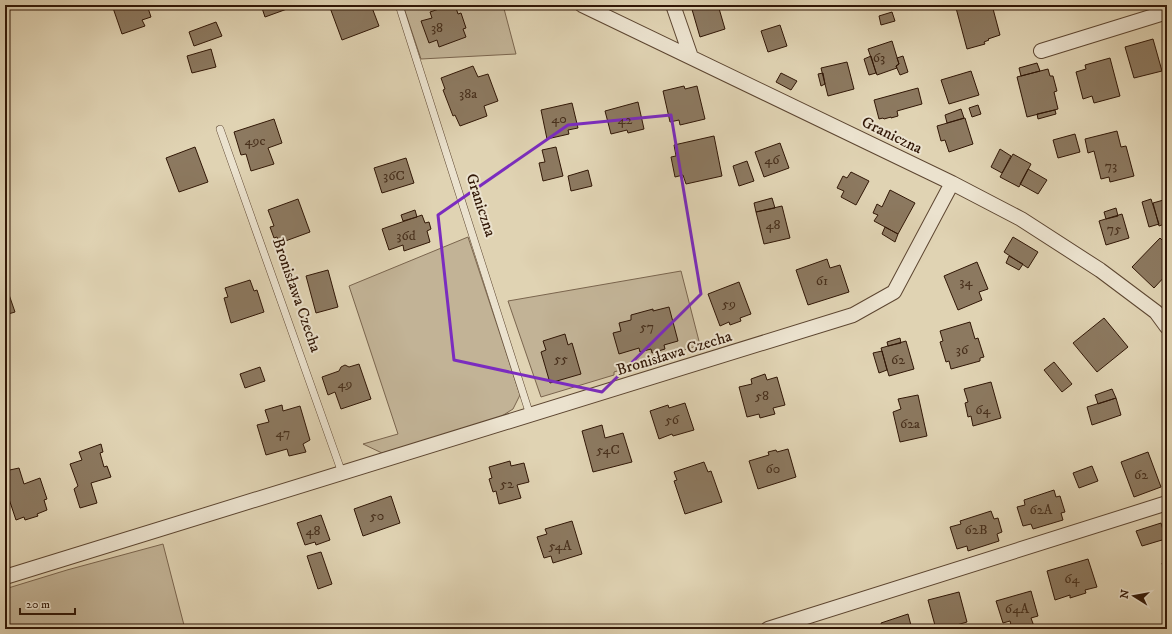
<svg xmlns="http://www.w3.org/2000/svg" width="1172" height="634" viewBox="0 0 1172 634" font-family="'IM FELL DW Pica',serif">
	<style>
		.green { fill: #c2b396; stroke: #7a654e }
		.building { fill: #8c7960; stroke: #311706 }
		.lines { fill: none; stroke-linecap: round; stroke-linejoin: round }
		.service-casing { stroke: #5d4631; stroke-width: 8 }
		.minor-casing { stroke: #5d4631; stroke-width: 16 }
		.service { stroke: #ebe2ce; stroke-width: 7 }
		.minor { stroke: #ebe2ce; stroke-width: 14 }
		.marked { fill: none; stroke: #7b2cbf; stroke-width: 3; stroke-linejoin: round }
		.labels { text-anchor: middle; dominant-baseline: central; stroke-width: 4; stroke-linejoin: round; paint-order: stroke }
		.number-label { font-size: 14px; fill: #48301c }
		.street-label { font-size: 16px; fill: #311706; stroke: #ebe2ce }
	</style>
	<rect width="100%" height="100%" fill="#e0d3b3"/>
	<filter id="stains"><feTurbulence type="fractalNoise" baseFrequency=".005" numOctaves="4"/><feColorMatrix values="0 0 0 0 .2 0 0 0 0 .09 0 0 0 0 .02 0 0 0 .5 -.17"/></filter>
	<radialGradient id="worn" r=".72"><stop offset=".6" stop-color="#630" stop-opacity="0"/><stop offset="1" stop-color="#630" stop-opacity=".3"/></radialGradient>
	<path class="green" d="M403 5H503L516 54 421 59Z
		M468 237 520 395 513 409 494 421 382 453 363 444 398 434 349 286Z
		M681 271 700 345 614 372V375L541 397 508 301Z
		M163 544 185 629H5V589L67 570Z"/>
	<path class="building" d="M112 5H147L151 17 142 20 145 26 122 34Z
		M261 5H286L287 9 265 17Z
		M329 5H364L365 6 371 5 379 26 342 40Z
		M451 5H455L458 14 461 13 466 28 463 29 466 37 439 47 437 40 429 43 421 21 432 18 430 12Z
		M695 5H718L725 29 700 37 691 6Z
		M967 5H971L972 7 980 5H992L1000 35 988 39 989 40 984 42 985 44 967 49 956 8Z
		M892 12 895 21 881 25 879 16Z
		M216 22 222 36 194 46 189 32Z
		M780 25 787 46 768 52 761 31Z
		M1153 39 1162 71 1134 78 1125 47Z
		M892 41 899 64 896 66 897 68 877 75 868 49Z
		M211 49 216 67 192 73 187 56Z
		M871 56 876 73 869 75 864 59Z
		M903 56 908 72 900 75 896 66 899 64 897 58Z
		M1110 58 1120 96 1094 103 1092 96 1083 99 1076 72 1086 69 1085 65Z
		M847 62 854 89 828 96 821 68Z
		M1037 63 1040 71 1021 76 1019 68Z
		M473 66 478 77 488 74 498 101 484 106 487 116 460 126 455 115 453 116 443 90 445 89 441 78Z
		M1048 69 1050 76H1053L1057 91 1054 92 1058 109 1027 117 1017 77Z
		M971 71 979 95 949 104 941 80Z
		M781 73 797 81 791 90 776 82Z
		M823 73 825 84 821 86 818 74Z
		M684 86 685 89 697 86 705 119 680 125 679 120 670 122 663 91Z
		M918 88 922 104 897 111 898 116 891 118V117L884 119 883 118 879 119 874 100Z
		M638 102 644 129 628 133 627 130 611 134 605 111Z
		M572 103 578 128 568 130 569 134 547 139 541 110Z
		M978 105 981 114 972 117 969 108Z
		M961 109 964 118 947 123 945 115Z
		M1055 110 1056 114 1038 119 1037 114Z
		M965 118 973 144 949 152 945 140 941 141 937 126Z
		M274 119 282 143 268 148 274 164 251 171 246 154 241 155 234 132Z
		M1117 131 1121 147 1126 146 1134 176 1110 182 1109 177 1101 179 1094 151 1088 153 1085 139Z
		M1075 134 1080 152 1058 158 1053 140Z
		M714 136 722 176 686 184 683 175 675 177 671 157 676 156 674 145Z
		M780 143 789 168 764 177 755 152Z
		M195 147 208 182 179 192 166 158Z
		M556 147 563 176 543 181 539 163 545 162 542 150Z
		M1000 149 1011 156 1002 173 991 167Z
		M1013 154 1031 164 1019 187 1000 177Z
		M406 158 414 183 382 193 374 168Z
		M747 161 754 181 739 186 733 166Z
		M1028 169 1047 180 1038 194 1020 184Z
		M588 170 592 186 571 191 568 176Z
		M851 172 869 181 856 205 841 197 844 191 837 188 843 176 847 178Z
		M890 190 915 203 898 234 874 221 878 215 873 213 877 204 882 207Z
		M772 198 775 208 756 212 754 203Z
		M298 199 310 232 280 243 277 237 274 238 270 227 274 226 268 210Z
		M1151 199 1159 224 1149 227 1142 202Z
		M1167 199V223L1159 226 1153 203Z
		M782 206 790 238 764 244 756 212Z
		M1116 208 1118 216 1106 219 1104 212Z
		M415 210 417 217 403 221 401 215Z
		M1122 214 1129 238 1106 245 1099 221Z
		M422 215 425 223 429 222 431 229 427 231 430 242 404 251 403 245 389 250 382 229Z
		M885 227 898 234 895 242 882 234Z
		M1013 237 1038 252 1028 268 1004 252Z
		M1160 238 1167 245V274L1154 288 1132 267Z
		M1009 256 1023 264 1019 270 1006 263Z
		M827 259 830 268 840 265 849 292 808 305 796 270Z
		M977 262 988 289 979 292 982 300 958 310 944 276Z
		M328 270 338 307 316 313 306 276Z
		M250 280 254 291 257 290 264 312 231 323 224 298 228 297 225 288Z
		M739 282 751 314 740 318 741 321 730 325 729 322 720 326 708 294Z
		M5 283 15 312 5 315Z
		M669 307 678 341 664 345 665 349 652 353 651 349 640 352 639 348 619 354 613 333 621 331 619 323 631 320V315L653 309V311Z
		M1104 318 1128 347 1097 372 1073 343Z
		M970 322 975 339 978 338 984 357 980 358V361L951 369 949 361 946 362 940 342 943 341 940 331Z
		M565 334 568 345 572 343 581 374 550 383 541 352 546 350 543 341Z
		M900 338 901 343 888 346 887 342Z
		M906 341 914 369 889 376 881 348Z
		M882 351 887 370 879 373 873 353Z
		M1054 362 1072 384 1062 392 1044 370Z
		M359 364 371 399 341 409 335 392 328 395 322 377 339 371 341 367 345 365 349 367Z
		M260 367 265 381 245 388 240 374Z
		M765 374 767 380 777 377 785 405 773 408 775 414 760 418 759 414 747 417 739 387 752 384 751 379Z
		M991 382 1001 418 973 426 971 416 968 417 965 403 968 402 964 389Z
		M1112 389 1116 398 1098 404 1095 395Z
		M918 395 927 436 900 442 893 412 901 409 898 399Z
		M1116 398 1121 415 1092 425 1087 407Z
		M685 403 694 430 673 436 672 434 659 439 650 411 668 405 669 408Z
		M282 405 283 411 300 406 310 440 303 444 306 452 289 456 287 449 266 455 257 425 269 422 265 410Z
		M602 425 605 438 623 433 632 462 593 472 582 431Z
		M101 444 103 452 100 453 104 467 107 466 111 477 91 483 97 503 80 508 74 489 78 486 70 464 82 460 79 452Z
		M788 449 796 477 758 489 749 461 769 455 768 452 776 450 777 452Z
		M1148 452 1161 487 1134 497 1121 462Z
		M510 461 511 466 524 463 529 482 517 485 521 498 499 504 496 491 493 492 489 479 492 478 489 467Z
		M704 462 708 472 711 471 722 502 685 514 674 481 677 480 674 472Z
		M1092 466 1098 481 1079 488 1073 473Z
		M19 468 24 484 40 478 47 499 44 500 47 510 37 514 38 516 25 520 24 517 16 520 5 487V471Z
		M1054 490 1056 497 1060 496 1065 512 1061 513 1063 520 1033 529 1031 524 1023 526 1017 507 1025 505 1024 500Z
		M391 496 400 523 363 536 354 509Z
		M991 511 994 519 998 518 1002 532 997 534 999 541 968 551 967 546 957 549 950 527 961 524 960 521Z
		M321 515 330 540 316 545 315 542 305 545 297 523Z
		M572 521 582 554 553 563 551 556 544 558 537 537 547 534 545 529Z
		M1161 523 1163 530 1167 529V551H1166L1162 540 1142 546 1136 531Z
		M321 552 332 584 318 589 307 556Z
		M1088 559 1097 587 1085 590 1086 593 1070 598V595L1055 600 1047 571Z
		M1167 561V582L1162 563Z
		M1031 591 1038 616 1031 618 1035 629H1012L1010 621 1003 623 996 601Z
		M959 592 967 622 943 629H936L928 600Z
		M908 614 912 629H876L882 627 881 623Z"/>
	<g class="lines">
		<g class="service-casing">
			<path id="service" d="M399 5 530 415
				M220 129 342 473"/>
		</g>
		<g class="minor-casing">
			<path id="minor" d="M582 5 952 183 1021 219 1100 270 1156 312 1167 327
				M673 5 691 57
				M1041 51 1167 12
				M5 577 853 315 894 292 952 183
				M768 629 1167 503"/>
		</g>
		<use href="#service" class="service"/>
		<use href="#minor" class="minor"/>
	</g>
	<path class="marked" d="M671 115 701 294 602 392 454 360 438 215 568 125Z"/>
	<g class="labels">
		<g class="number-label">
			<text x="437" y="28">38</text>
			<text x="879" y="58">63</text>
			<text x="468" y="94">38a</text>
			<text x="559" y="119">40</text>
			<text x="625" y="120">42</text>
			<text x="255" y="141">49c</text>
			<text x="772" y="160">46</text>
			<text x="1111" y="166">73</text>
			<text x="394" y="176">36C</text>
			<text x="773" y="225">48</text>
			<text x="1114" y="229">75</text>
			<text x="406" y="236">36d</text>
			<text x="822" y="281">61</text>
			<text x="966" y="282">34</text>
			<text x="729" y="304">59</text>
			<text x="647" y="327">57</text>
			<text x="962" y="350">36</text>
			<text x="561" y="359">55</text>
			<text x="898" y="360">62</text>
			<text x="345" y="384">49</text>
			<text x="762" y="396">58</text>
			<text x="983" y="410">64</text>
			<text x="672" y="420">56</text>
			<text x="910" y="424">62a</text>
			<text x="283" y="433">47</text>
			<text x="608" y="450">54C</text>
			<text x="773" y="469">60</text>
			<text x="1141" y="475">62</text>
			<text x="507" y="484">52</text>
			<text x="1041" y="510">62A</text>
			<text x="377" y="516">50</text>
			<text x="976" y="530">62B</text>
			<text x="313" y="531">48</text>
			<text x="560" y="546">54A</text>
			<text x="1072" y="579">64</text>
			<text x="1017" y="609">64A</text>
		</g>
		<g class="street-label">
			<text transform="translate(892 135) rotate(26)">Graniczna</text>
			<text transform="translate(481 205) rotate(72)">Graniczna</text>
			<text transform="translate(297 295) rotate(71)">Bronisława Czecha</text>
			<text transform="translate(674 353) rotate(-17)">Bronisława Czecha</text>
		</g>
	</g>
	<rect width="1172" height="634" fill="none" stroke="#e0d3b3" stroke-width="20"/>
	<rect x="6" y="6" width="1160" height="622" fill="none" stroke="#311706" stroke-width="2"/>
	<rect x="10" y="10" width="1152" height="614" fill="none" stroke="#311706"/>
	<g transform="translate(1134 596) rotate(281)" stroke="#ebe2ce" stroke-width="3" paint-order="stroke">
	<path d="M0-3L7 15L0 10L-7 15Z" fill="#311706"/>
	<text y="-6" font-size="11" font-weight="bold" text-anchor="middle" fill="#311706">N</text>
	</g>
	<path d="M20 608v6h55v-6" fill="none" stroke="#311706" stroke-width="2"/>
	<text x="26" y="608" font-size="12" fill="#311706" stroke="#ebe2ce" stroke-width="3" paint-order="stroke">20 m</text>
	<rect width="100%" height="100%" filter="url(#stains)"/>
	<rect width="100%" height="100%" fill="url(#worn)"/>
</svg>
